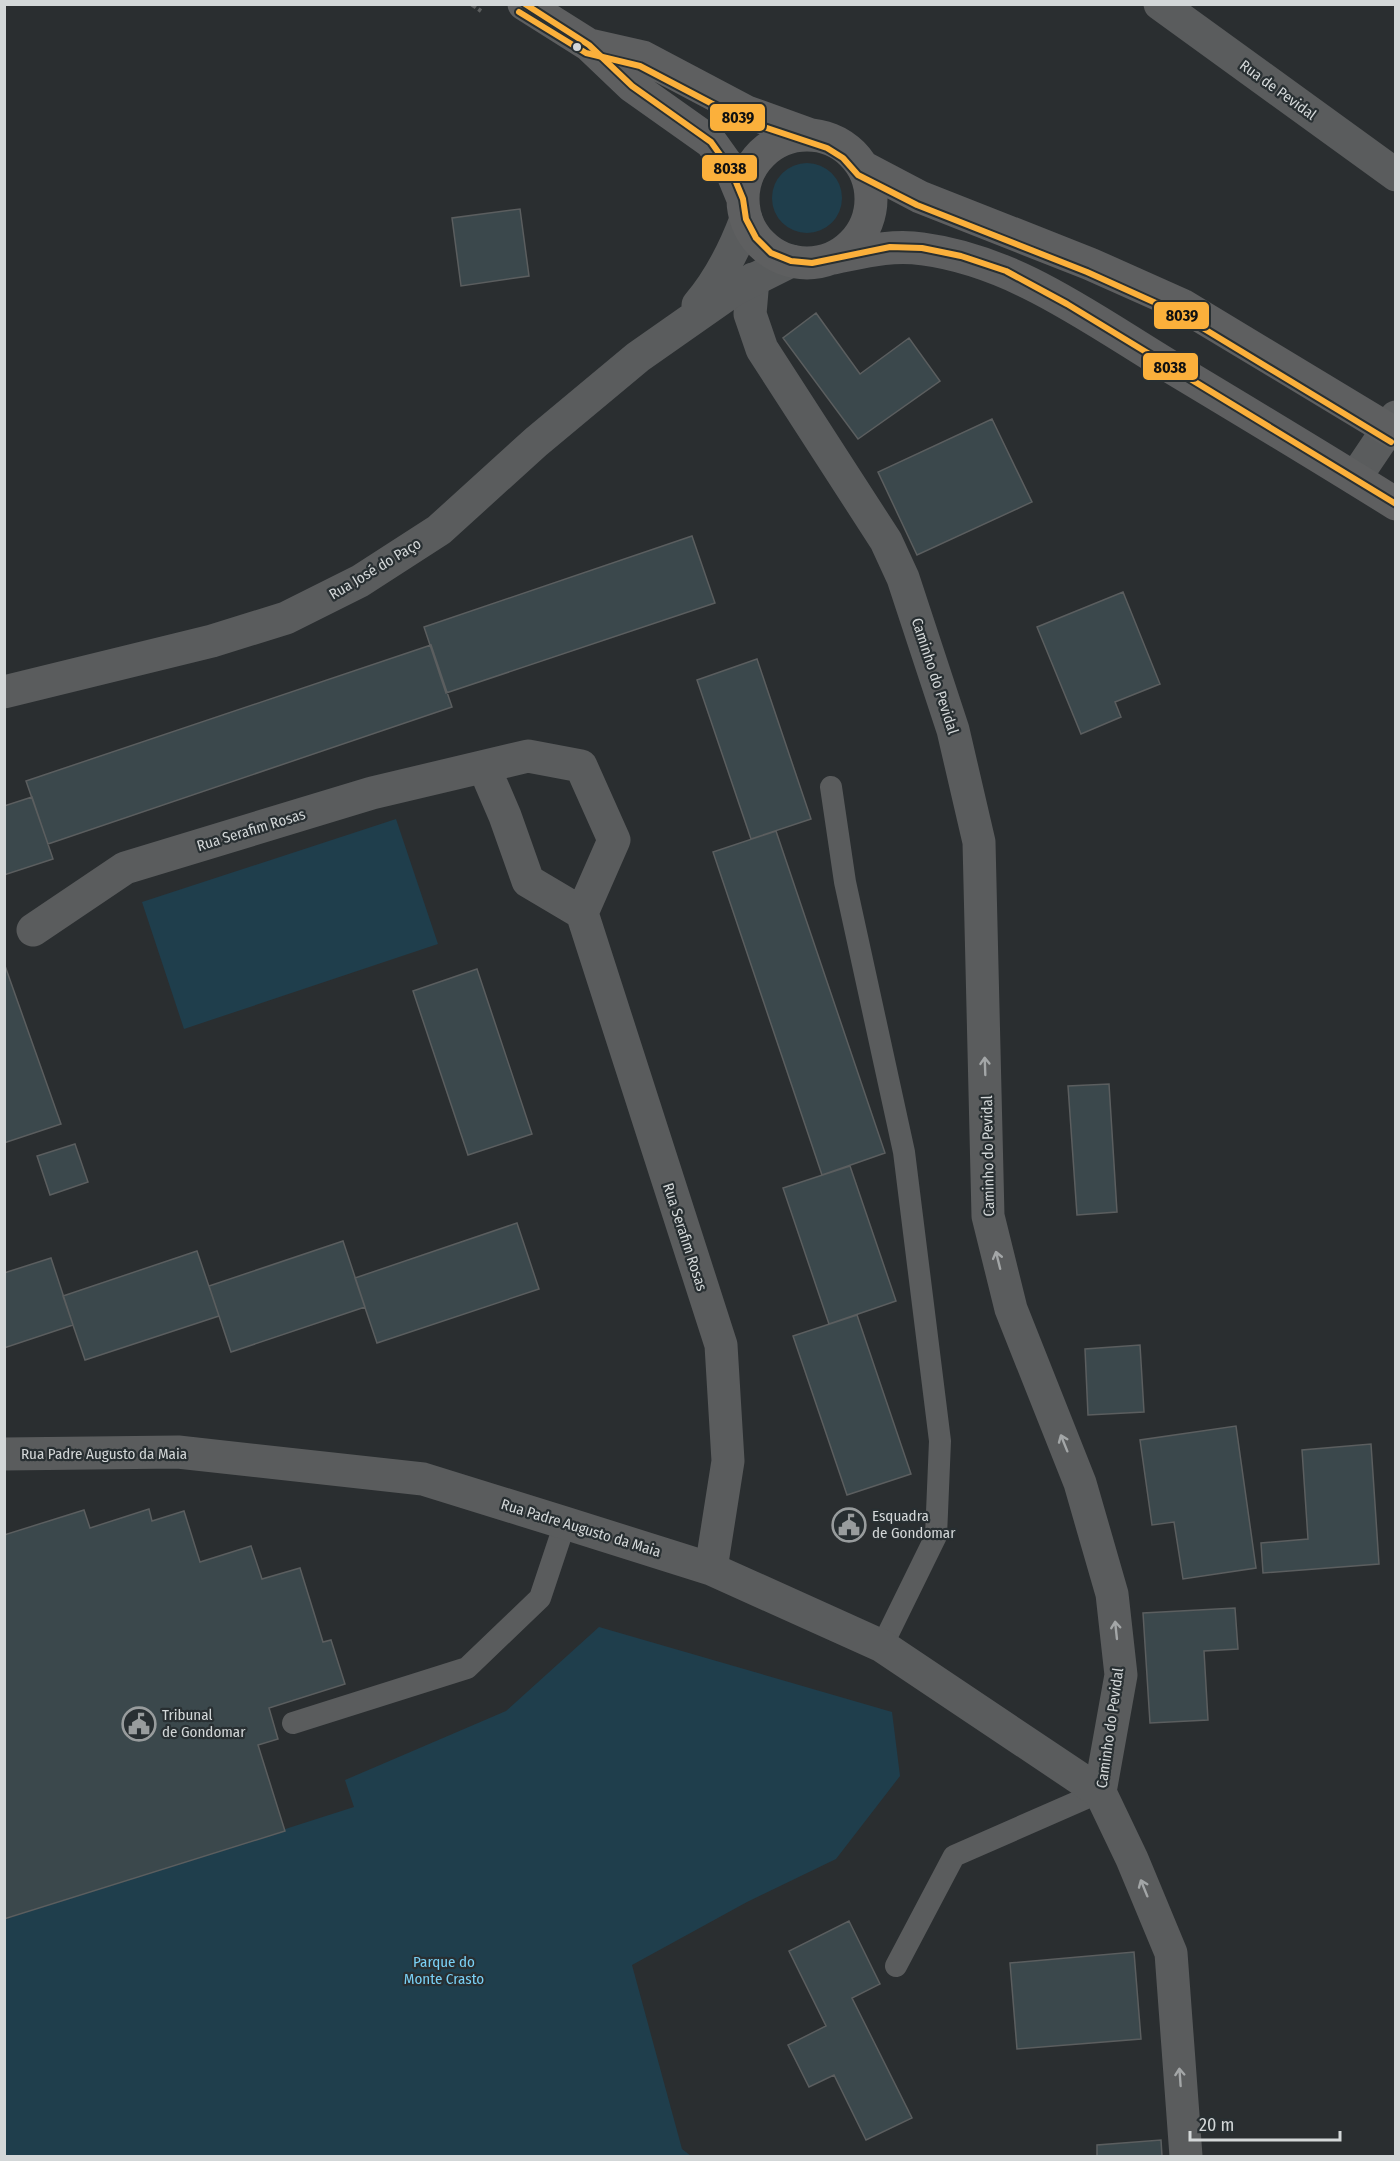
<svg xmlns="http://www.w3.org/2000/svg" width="1400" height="2161" viewBox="0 0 1400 2161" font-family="'Fira Sans Condensed',sans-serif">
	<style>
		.green { fill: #1f3e4c }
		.building { fill: #3b484c; stroke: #5b5e5f; stroke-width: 1.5 }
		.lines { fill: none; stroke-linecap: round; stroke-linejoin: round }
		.path { stroke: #5c5e5f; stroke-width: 4; stroke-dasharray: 6 3; stroke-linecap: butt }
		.service { stroke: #5a5c5d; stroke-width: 22 }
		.minor { stroke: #5a5c5d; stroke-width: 33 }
		.tertiary { stroke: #5a5c5d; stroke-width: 33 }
		.secondary { stroke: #5e5f60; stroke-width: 33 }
		.bus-1-casing { stroke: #282f32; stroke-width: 10 }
		.bus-2-casing { stroke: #282f32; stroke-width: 10 }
		.bus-1 { stroke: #fbb03b; stroke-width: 6 }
		.bus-2 { stroke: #fbb03b; stroke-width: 6 }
		.oneway { stroke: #a3a6a7 }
		.bus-dot { fill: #d3d7d8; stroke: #282f32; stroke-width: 2 }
		.labels { text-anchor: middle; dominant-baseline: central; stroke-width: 4.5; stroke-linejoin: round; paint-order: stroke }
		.street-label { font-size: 15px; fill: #d3d7d8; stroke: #282f32 }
		.poi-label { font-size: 15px; fill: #d3d7d8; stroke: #282f32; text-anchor: start }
		.park-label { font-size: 15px; fill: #7ad0f5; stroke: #282f32 }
		.line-badge { stroke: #282f32; stroke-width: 2 }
		.pale-badge-label { font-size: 16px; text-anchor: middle; font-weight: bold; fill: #111 }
	</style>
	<rect width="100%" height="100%" fill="#2a2e30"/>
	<path class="green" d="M772 198a35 35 0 1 1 70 0a35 35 0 1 1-70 0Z
		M396 819 438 944 184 1029 142 902Z
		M599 1627 892 1712 900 1776 836 1859 747 1902 632 1965 682 2149 691 2156H5V1919L354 1807 345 1780 506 1711Z"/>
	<path class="building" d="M520 209 529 276 461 286 452 218Z
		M816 313 860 374 909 338 940 381 858 439 783 338Z
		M992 419 1032 502 917 555 878 472Z
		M692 536 715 603 446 693 424 627Z
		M1123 592 1160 684 1115 702 1121 717 1081 734 1037 627Z
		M431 645 452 707 48 844 26 781Z
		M757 659 811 819 751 839 697 680Z
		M32 797 53 859 4 875V806Z
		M776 831 885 1153 822 1175 713 852Z
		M4 963 61 1124 4 1143Z
		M477 969 532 1134 468 1155 413 991Z
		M1109 1084 1117 1212 1077 1215 1068 1086Z
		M75 1144 88 1182 50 1195 37 1156Z
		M850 1166 896 1301 829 1324 783 1188Z
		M517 1223 539 1289 377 1343 355 1278Z
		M343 1241 365 1307 231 1352 209 1286Z
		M197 1251 219 1316 85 1360 63 1296Z
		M51 1258 73 1325 4 1348V1273Z
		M857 1315 911 1474 847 1495 793 1336Z
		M1140 1345 1144 1412 1088 1415 1085 1349Z
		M1236 1426 1256 1568 1183 1579 1174 1522 1152 1525 1140 1440Z
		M1371 1444 1379 1564 1263 1573 1261 1543 1308 1539 1302 1450Z
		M149 1509 152 1521 184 1511 200 1562 251 1546 262 1579 300 1568 323 1642 331 1640 345 1684 269 1708 278 1739 258 1745 285 1831 4 1919V1535L84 1510 90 1528Z
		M1235 1608 1238 1649 1204 1651 1208 1720 1150 1723 1143 1613Z
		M849 1921 880 1984 852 1998 912 2118 866 2140 834 2075 809 2087 788 2045 826 2026 789 1951Z
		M1134 1952 1141 2039 1017 2049 1010 1963Z
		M1161 2140 1162 2156H1097V2145Z"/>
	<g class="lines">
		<path class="path" d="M471 4 481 11"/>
		<path class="service" d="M831 787 845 882 904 1152 940 1441 936 1536 882 1646
			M293 1723 467 1668 540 1598 565 1523
			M896 1966 954 1856 1100 1792"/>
		<path class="minor" d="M1160 4 1396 175
			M753 279 750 314 762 349 886 541 903 578 953 730 979 842 988 1216 1011 1309 1080 1483 1112 1594 1121 1675 1100 1792 1132 1859 1171 1953 1186 2156
			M1355 478 1396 417
			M484 767 505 816 528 881 582 913
			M33 930 125 868 372 793 528 756 581 766 614 840 582 913 721 1345 728 1461 711 1569
			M4 1454 178 1452 423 1479 565 1523 711 1569 882 1646 1100 1792"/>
		<path class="tertiary" d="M698 305C720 279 734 251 746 219
			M4 692 212 641 286 618 360 581 439 530 536 442 638 357 735 289 791 261"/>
		<path class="secondary" d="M524 4 589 45 632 86 711 142 731 170 743 199
			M590 45 643 57 747 112 811 135
			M743 199a64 64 0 1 1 128 0a64 64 0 1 1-128 0Z
			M863 167 920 197 1090 264 1182 305 1396 434
			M833 258C863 252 892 244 923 249 1015 261 1093 320 1171 367 1246 412 1321 457 1396 504"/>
		<g class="bus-1-casing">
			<path id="bus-1" d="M525 4 589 45 632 86 711 142 731 170 743 199 746 219 756 238 771 253 791 261 812 263 890 247 922 248 961 256 1006 271 1067 304 1396 504"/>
		</g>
		<g class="bus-2-casing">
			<path id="bus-2" d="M519 12 586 53 640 66 743 120 827 148 843 158 858 175 917 205 1087 272 1178 313 1391 442"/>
		</g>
		<use href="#bus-1" class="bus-1"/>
		<use href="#bus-2" class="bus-2"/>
	</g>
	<defs><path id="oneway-shaft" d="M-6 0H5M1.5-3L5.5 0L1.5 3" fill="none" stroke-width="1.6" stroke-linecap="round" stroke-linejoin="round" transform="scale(1.5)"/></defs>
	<g class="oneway">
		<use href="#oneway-shaft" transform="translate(985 1066) rotate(-92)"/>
		<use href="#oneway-shaft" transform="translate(998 1260) rotate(-104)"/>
		<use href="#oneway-shaft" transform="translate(1064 1443) rotate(-112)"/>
		<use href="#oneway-shaft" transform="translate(1116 1630) rotate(-96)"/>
		<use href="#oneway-shaft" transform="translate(1144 1888) rotate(-112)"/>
		<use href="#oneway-shaft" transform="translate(1180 2077) rotate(-94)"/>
	</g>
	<defs>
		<g id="civic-ring" transform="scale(1.725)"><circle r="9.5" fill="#282f32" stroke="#989c9d" stroke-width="1.5"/><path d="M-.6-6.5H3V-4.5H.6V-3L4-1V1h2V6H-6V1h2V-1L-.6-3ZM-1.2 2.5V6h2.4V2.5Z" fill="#989c9d"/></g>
	</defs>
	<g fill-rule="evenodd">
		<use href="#civic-ring" x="849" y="1525"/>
		<use href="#civic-ring" x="139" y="1724"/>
	</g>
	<circle class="bus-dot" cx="577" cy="47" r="5"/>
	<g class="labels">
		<g class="street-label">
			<text transform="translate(1278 90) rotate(36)">Rua de Pevidal</text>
			<text transform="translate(375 569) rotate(-31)">Rua José do Paço</text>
			<text transform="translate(935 676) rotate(72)">Caminho do Pevidal</text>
			<text transform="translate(251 830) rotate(-17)">Rua Serafim Rosas</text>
			<text transform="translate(988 1156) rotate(-91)">Caminho do Pevidal</text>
			<text transform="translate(685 1237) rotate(72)">Rua Serafim Rosas</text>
			<text x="104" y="1454">Rua Padre Augusto da Maia</text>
			<text transform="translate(581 1528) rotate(17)">Rua Padre Augusto da Maia</text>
			<text transform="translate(1110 1728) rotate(-82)">Caminho do Pevidal</text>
		</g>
		<g class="poi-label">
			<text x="872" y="1516">Esquadra<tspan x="872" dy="17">de Gondomar</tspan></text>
			<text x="162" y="1715">Tribunal<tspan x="162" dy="17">de Gondomar</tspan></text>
		</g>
		<g class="park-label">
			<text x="444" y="1962">Parque do<tspan x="444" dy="17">Monte Crasto</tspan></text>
		</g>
	</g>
	<g class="line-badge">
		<rect x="709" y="103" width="57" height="29" rx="6" fill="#fbb03b"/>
		<rect x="701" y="154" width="57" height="28" rx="6" fill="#fbb03b"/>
		<rect x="1153" y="301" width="57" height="29" rx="6" fill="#fbb03b"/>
		<rect x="1142" y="352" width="57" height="29" rx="6" fill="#fbb03b"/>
	</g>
	<g class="pale-badge-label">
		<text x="738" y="123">8039</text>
		<text x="730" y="174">8038</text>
		<text x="1182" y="321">8039</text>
		<text x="1170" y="373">8038</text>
	</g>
	<rect width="1400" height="2161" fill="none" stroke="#d3d7d8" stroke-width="12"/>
	<path d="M1190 2131v9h150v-9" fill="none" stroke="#d3d7d8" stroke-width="3"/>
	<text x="1199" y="2131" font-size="18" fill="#d3d7d8" stroke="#282f32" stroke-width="4.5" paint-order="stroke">20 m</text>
</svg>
